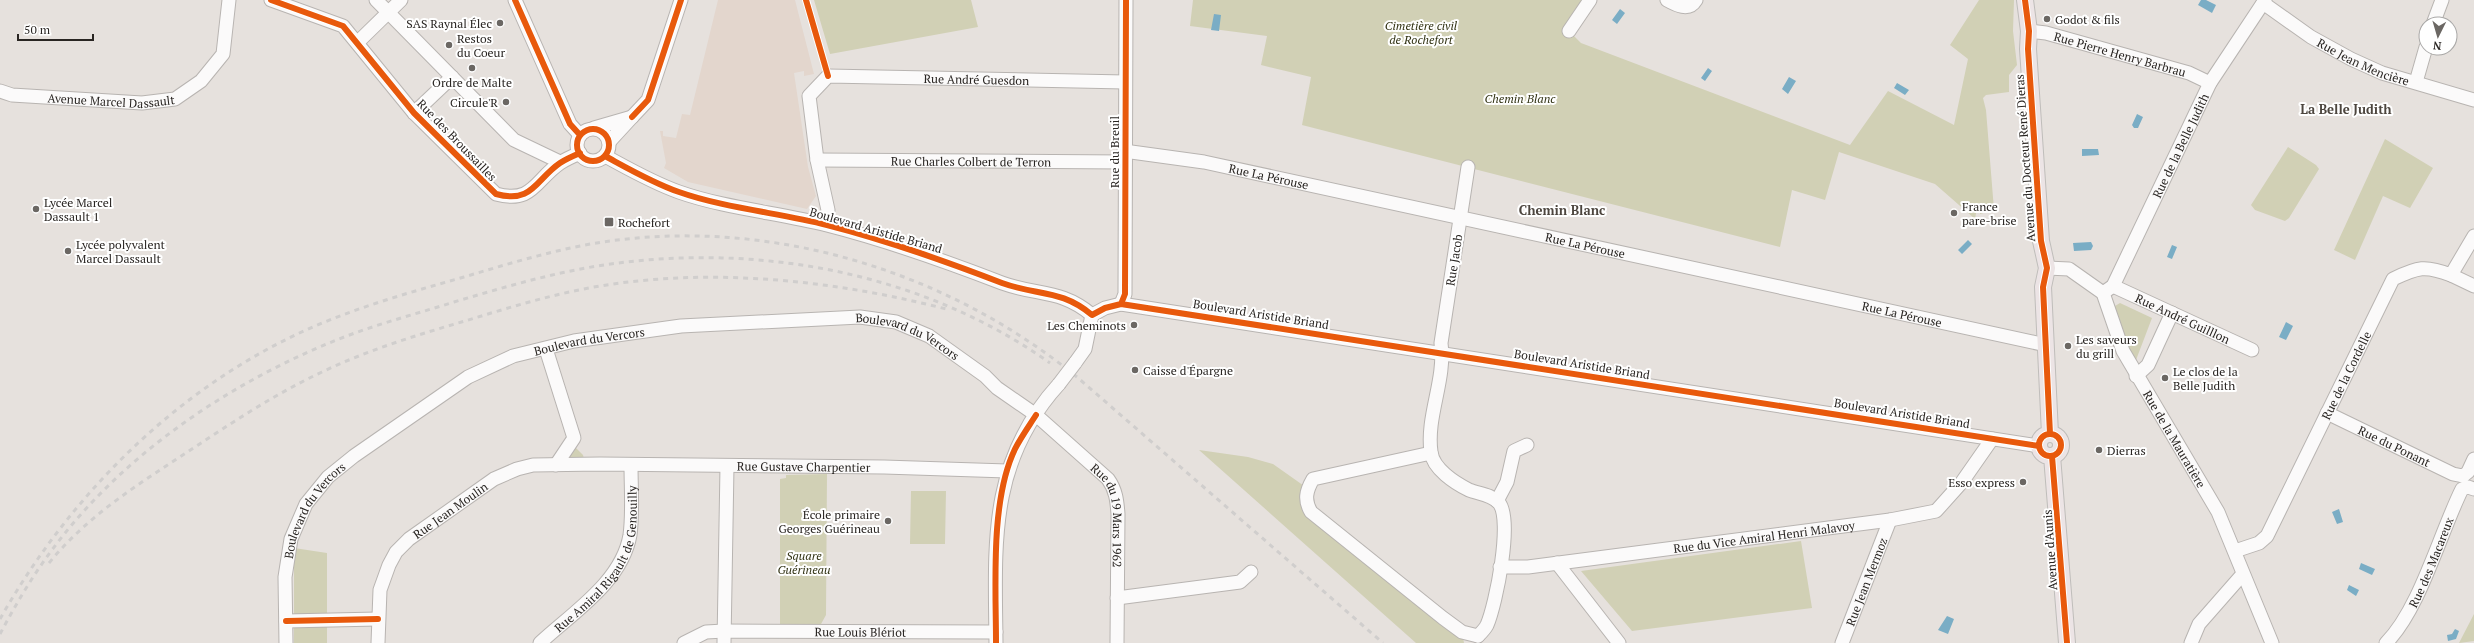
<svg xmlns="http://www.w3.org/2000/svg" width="2474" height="643" viewBox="0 0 2474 643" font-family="'PT Serif',serif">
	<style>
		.industrial { fill: #e3d6cd }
		.green { fill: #d1d0b5 }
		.water { fill: #7aadc5 }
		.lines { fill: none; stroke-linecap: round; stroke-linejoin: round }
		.minor-casing { stroke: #b8b4b1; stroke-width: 15 }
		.major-casing { stroke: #bfbdba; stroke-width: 18 }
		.minor { stroke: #fbfafa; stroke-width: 13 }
		.major { stroke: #ece4e5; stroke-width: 16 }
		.rail { stroke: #d0cecd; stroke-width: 3; stroke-dasharray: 5 5; stroke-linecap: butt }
		.minor-bridge-casing { stroke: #b8b4b1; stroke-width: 15; stroke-linecap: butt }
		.minor-bridge { stroke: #fbfafa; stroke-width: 13 }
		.cycleway-casing { stroke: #fff; stroke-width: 8 }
		.cycleway { stroke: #e8590c; stroke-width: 6 }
		.poi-dot { fill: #6b6763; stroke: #fff; stroke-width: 1.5 }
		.labels { text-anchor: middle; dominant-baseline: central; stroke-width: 4; stroke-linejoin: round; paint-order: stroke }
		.poi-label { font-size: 12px; fill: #292522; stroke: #fff; text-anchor: start }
		.park-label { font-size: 12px; font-style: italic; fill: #313213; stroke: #fff }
		.street-label { font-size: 12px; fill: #292522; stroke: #fff }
		.neighbourhood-label { font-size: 13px; font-weight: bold; fill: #4c453e; stroke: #fff }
	</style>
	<rect width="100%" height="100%" fill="#e6e1dd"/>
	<path class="industrial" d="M718 0H795L814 74 804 76V71L794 73 808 167 816 196 807 209 688 182 664 168 666 163 660 131H663V136L676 138 682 114 690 115Z"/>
	<path class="green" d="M814 0H971L978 27 830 54Z
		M1193 0H1584L1569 31 1581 43 1850 145 1888 91 1954 125 1968 59 1950 45 1952 42 1979 0H2014L2013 31 2017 65 2009 75V92L1986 95 1983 98 1986 110 1994 210 1980 214V208H1977L1975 219 1935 184 1839 152 1825 200 1792 190 1780 247 1302 125 1311 77 1261 65 1267 36 1190 26Z
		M2385 139 2433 168 2410 208 2383 196 2355 260 2334 250Z
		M2288 147 2316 165 2319 169 2289 218 2285 221 2255 210 2251 205Z
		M2120 303 2152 318 2136 360 2126 345 2115 306Z
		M575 447 583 455 584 459 570 460 567 456Z
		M1199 450 1248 457 1273 464 1307 488 1306 503 1462 632 1464 643H1416Z
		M827 474 826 615 821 624H780V479L786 478V475Z
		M911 491H946L945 544H910Z
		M1801 541 1812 608 1632 631 1581 571Z
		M294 548 327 553V643H294Z
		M2474 614V641L2459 643Z"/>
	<path class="water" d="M2201 0H2206L2216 5 2212 13 2198 5Z
		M1620 9 1625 13 1617 24 1612 20Z
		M1214 14 1221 15 1219 31 1211 30Z
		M1708 68 1712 71 1705 81 1701 78Z
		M1789 77 1796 81 1788 94 1782 89Z
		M1897 83 1909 90 1905 95 1894 88Z
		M2137 114 2143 117 2138 128H2134L2132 125Z
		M2082 149H2098L2099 155 2082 156Z
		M1968 240 1972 244 1962 254 1958 250Z
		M2091 242 2093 246 2091 250 2074 251 2073 243Z
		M2172 245 2177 247 2172 259 2167 257Z
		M2286 322 2293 326 2286 340 2279 337Z
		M2339 509 2343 522 2337 524 2332 512Z
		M2361 563 2375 569 2372 575 2359 569Z
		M2349 585 2359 590 2356 596 2347 590Z
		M1947 616 1954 619 1948 634 1938 630Z
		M2455 629 2459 631 2456 639 2448 641 2447 635 2452 634Z"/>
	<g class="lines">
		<g class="minor-casing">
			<g id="minor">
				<path d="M271 0 343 26 414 113 496 194C533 204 535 180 560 163 566 159 573 156 580 153"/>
				<path d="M376 0 514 140 560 162"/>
				<path d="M515 0 570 124 580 135"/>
				<path d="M1667 0C1676 5 1689 12 1696 0"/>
				<path id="s1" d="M2263 3 2311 37 2351 59 2382 73 2474 100"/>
				<path d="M2433 24 2442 0"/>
				<path d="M1569 31 1590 0"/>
				<path id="s2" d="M2029 31 2046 33 2189 73 2210 83"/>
				<path d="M358 42 401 0"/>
				<path d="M2416 82 2426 47"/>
				<path id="s3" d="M0 91 12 95 142 103 175 99 201 81 223 54 229 0"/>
				<path d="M414 113 452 77"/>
				<path d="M632 117 648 100 681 0"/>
				<path d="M594 128 632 117 609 142"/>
				<circle cx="593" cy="145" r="16"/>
				<path id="s4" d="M1124 151 1204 162 2046 345"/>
				<path d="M605 156C629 169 653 183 679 192 724 208 780 213 827 225 886 240 945 261 1002 283 1038 296 1061 289 1092 315"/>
				<path id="s5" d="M817 160 1125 162"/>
				<path d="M1468 167 1441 343C1446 380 1426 416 1431 452 1433 469 1455 483 1469 490 1479 494 1491 494 1499 503 1513 520 1496 604 1487 625 1485 629 1481 633 1478 636"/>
				<path id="s6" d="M825 224 828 210 817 160 809 96 828 76 1125 82"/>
				<path id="s7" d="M2047 268 2069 269 2103 293 2123 351 2218 512 2272 643"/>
				<path d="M2451 275 2474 286"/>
				<path id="s8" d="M2113 286 2252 350"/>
				<path id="s9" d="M2103 293 2113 286 2210 83 2265 0"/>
				<path d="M1121 304 1125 294 1126 0"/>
				<path d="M1092 315 1105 308 1121 304 2039 446"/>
				<path d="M546 349 574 438 556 465"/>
				<path d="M1075 363 1085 349 1092 315"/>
				<path d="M2136 376 2148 365 2172 313"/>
				<path id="s10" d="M2327 413 2453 474 2463 476"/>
				<path d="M1431 453 1313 479C1306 491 1304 500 1311 512L1443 618 1462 632 1478 636"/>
				<path d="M2463 476 2468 472 2474 459"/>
				<path d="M1497 501 1507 482 1514 451 1527 445"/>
				<path id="s11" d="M2235 551 2259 543 2267 536 2393 279C2418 267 2425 265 2451 275L2474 236"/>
				<path d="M1557 563 1619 643"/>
				<path id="s12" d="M1500 567H1528L1890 520 1936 511 1962 482 1992 439"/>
				<path d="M1117 598 1240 582 1251 572"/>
				<path d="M286 621 378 619"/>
				<path id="s13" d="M286 643 285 577 291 539 306 504 328 477 354 456 468 377 513 356 574 341 681 326 860 317 896 322 929 336 985 376 997 388 1036 415 1108 479C1116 490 1117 501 1118 514L1117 643"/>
				<path id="s14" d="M378 643 380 590 389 565 396 552 409 539 494 479 517 469 533 465 600 464 884 467 1007 471"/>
				<path id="s15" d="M540 643C572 613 622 582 630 535 633 513 631 488 631 465"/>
				<path id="s16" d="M684 643 706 632 724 631 996 632"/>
				<path d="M724 643 727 466"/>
				<path d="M996 643C995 544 988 462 1059 384"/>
				<path id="s17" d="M1842 643 1890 520"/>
				<path d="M2191 643 2199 624 2242 575"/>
				<path id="s18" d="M2386 643C2420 609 2440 533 2462 489L2468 487 2474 489"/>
			</g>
		</g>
		<g class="major-casing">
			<path id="major" d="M2025 0 2029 31 2028 49 2041 241 2047 268 2043 287 2050 434
				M2039 445a11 11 0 1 1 22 0a11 11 0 1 1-22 0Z
				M2052 456 2067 643"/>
		</g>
		<use href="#minor" class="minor"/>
		<use href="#major" class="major"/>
		<path class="rail" d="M49 563C90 513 142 482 195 447 236 420 277 393 322 372 368 350 417 335 465 321 514 306 563 291 613 284 725 268 842 282 950 310
			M0 619C66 502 166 399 287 339 343 311 404 294 464 277 504 265 544 253 585 245 758 213 942 267 1077 377L1383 643
			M0 634C17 602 36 570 58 542 128 451 233 381 339 339 377 324 416 314 454 302 508 286 562 270 618 263 768 244 926 275 1050 363"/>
		<g class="minor-bridge-casing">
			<path id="minor-bridge" d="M1059 384 1075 363"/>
		</g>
		<use href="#minor-bridge" class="minor-bridge"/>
		<g class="cycleway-casing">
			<path id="cycleway" d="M271 0 343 26 414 113 496 194C533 204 535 180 560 163 566 159 573 156 580 153
				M515 0 570 124 580 135
				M806 0 828 76
				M2025 0 2029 31 2028 49 2041 241 2047 268 2043 287 2050 434
				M632 117 648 100 681 0
				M577 145a16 16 0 1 1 32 0a16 16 0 1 1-32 0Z
				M605 156C629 169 653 183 679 192 724 208 780 213 827 225 886 240 945 261 1002 283 1038 296 1061 289 1092 315L1105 308 1121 304 2039 446
				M1121 304 1125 294 1126 0
				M2039 445a11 11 0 1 1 22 0a11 11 0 1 1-22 0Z
				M2052 456 2067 643
				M286 621 378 619
				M996 643C996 586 990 501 1015 449 1021 437 1029 426 1036 415"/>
		</g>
		<use href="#cycleway" class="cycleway"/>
	</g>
	<g class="poi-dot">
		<circle cx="2047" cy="19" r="4"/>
		<circle cx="500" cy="23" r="4"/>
		<circle cx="449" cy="45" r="4"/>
		<circle cx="472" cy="68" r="4"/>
		<circle cx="506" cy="102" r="4"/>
		<circle cx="36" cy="209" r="4"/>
		<circle cx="1954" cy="213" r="4"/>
		<rect x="604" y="217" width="10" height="10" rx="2"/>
		<circle cx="68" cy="251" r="4"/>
		<circle cx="1134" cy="325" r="4"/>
		<circle cx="2068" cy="346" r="4"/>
		<circle cx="1135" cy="370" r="4"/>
		<circle cx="2165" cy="378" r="4"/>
		<circle cx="2099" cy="450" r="4"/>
		<circle cx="2023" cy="482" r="4"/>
		<circle cx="888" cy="521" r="4"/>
	</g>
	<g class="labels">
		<g class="poi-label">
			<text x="2055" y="19">Godot &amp; fils</text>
			<text x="492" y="23" text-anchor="end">SAS Raynal Élec</text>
			<text x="457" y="38">Restos<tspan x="457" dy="14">du Coeur</tspan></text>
			<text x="472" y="82" text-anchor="middle">Ordre de Malte</text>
			<text x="498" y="102" text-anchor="end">Circule'R</text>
			<text x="44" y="202">Lycée Marcel<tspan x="44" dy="14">Dassault 1</tspan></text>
			<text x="1962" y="206">France<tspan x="1962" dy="14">pare-brise</tspan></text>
			<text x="618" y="222">Rochefort</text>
			<text x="76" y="244">Lycée polyvalent<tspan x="76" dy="14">Marcel Dassault</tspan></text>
			<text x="1126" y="325" text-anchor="end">Les Cheminots</text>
			<text x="2076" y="339">Les saveurs<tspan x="2076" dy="14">du grill</tspan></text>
			<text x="1143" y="370">Caisse d'Épargne</text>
			<text x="2173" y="371">Le clos de la<tspan x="2173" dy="14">Belle Judith</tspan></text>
			<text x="2107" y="450">Dierras</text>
			<text x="2015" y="482" text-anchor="end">Esso express</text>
			<text x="880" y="514" text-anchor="end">École primaire<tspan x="880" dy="14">Georges Guérineau</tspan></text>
		</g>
		<g class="park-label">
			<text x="1421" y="25">Cimetière civil<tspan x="1421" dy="14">de Rochefort</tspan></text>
			<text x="1520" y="98">Chemin Blanc</text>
			<text x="804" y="555">Square<tspan x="804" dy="14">Guérineau</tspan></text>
		</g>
		<g class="street-label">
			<text stroke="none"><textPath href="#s2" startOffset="94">Rue Pierre Henry Barbrau</textPath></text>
			<text stroke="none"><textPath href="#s1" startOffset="117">Rue Jean Mencière</textPath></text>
			<text stroke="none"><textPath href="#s6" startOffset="306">Rue André Guesdon</textPath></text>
			<text stroke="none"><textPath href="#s3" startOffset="112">Avenue Marcel Dassault</textPath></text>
			<text transform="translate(457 140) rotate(46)">Rue des Broussailles</text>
			<text stroke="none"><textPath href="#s9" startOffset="168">Rue de la Belle Judith</textPath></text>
			<text transform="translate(1114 152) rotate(-90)">Rue du Breuil</text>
			<text transform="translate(2025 158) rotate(-94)">Avenue du Docteur René Dieras</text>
			<text stroke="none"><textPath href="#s5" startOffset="154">Rue Charles Colbert de Terron</textPath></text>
			<text stroke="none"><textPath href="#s4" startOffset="147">Rue La Pérouse</textPath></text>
			<text transform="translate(876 230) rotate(16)">Boulevard Aristide Briand</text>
			<text stroke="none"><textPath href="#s4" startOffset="471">Rue La Pérouse</textPath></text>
			<text transform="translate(1454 260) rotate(-81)">Rue Jacob</text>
			<text transform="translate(1261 314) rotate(9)">Boulevard Aristide Briand</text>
			<text stroke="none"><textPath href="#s4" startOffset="795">Rue La Pérouse</textPath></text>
			<text stroke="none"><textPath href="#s8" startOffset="77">Rue André Guilllon</textPath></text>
			<text stroke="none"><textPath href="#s13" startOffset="801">Boulevard du Vercors</textPath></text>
			<text stroke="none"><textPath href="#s13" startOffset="477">Boulevard du Vercors</textPath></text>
			<text transform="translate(1582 364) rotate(9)">Boulevard Aristide Briand</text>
			<text stroke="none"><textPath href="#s11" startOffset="215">Rue de la Cordelle</textPath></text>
			<text transform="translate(1902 413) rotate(9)">Boulevard Aristide Briand</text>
			<text stroke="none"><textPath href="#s7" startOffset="227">Rue de la Mauratière</textPath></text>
			<text stroke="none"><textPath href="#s10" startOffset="75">Rue du Ponant</textPath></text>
			<text stroke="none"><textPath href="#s14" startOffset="529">Rue Gustave Charpentier</textPath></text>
			<text stroke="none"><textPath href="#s14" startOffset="163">Rue Jean Moulin</textPath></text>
			<text stroke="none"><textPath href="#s13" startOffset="141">Boulevard du Vercors</textPath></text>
			<text stroke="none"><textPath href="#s13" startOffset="1086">Rue du 19 Mars 1962</textPath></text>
			<text stroke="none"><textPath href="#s12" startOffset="266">Rue du Vice Amiral Henri Malavoy</textPath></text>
			<text transform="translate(2050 550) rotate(-94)">Avenue d'Aunis</text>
			<text stroke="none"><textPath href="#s15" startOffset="107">Rue Amiral Rigault de Genouilly</textPath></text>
			<text stroke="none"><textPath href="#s18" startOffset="93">Rue des Macareux</textPath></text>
			<text stroke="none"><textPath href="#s17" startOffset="66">Rue Jean Mermoz</textPath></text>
			<text stroke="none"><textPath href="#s16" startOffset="179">Rue Louis Blériot</textPath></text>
		</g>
		<g class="neighbourhood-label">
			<text x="2346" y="109">La Belle Judith</text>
			<text x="1562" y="210">Chemin Blanc</text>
		</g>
	</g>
	<g transform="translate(2438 36) rotate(185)"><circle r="19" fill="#ffffff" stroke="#a9a8a7"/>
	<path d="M0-3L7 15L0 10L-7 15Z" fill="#6b6763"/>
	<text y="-6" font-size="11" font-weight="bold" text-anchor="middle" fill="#292522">N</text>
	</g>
	<path d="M18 34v6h75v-6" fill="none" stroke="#292522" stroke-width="2"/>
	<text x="24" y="34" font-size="12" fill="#292522" stroke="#ffffff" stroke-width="3" paint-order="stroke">50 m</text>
</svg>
